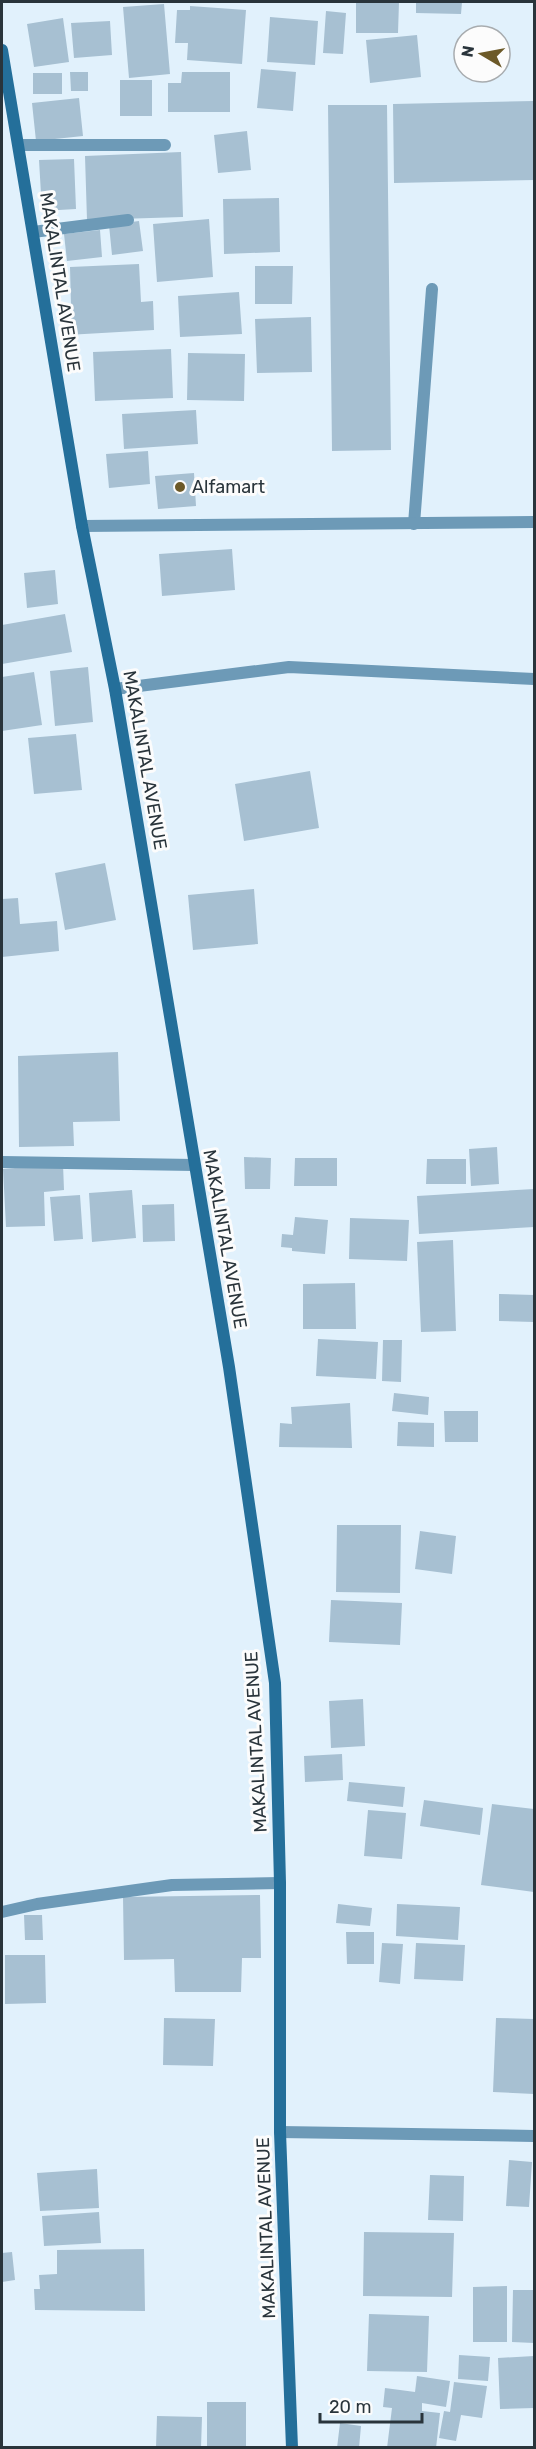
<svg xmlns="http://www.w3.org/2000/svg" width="536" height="2449" viewBox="0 0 536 2449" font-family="Rubik,sans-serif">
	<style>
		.building { fill: #a7c0d2 }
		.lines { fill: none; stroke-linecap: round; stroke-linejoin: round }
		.lane { stroke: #6d9ab7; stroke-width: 12 }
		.street { stroke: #6d9ab7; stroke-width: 12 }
		.secondary { stroke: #246f9a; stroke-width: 12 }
		.poi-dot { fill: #6c5928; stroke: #fcfcfc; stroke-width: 2 }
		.labels { text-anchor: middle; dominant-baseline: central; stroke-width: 6; stroke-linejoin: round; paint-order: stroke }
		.street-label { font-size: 18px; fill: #29343b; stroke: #fcfcfc }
		.poi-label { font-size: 18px; fill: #29343b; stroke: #fcfcfc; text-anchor: start }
	</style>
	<rect width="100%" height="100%" fill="#e1f1fc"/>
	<path class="building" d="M356 2H399L398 33H356Z
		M416 2H462L461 14 416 13Z
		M164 4 170 74 129 78 123 7Z
		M190 6 246 10 242 64 187 60 188 43H175L177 10H190Z
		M326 11 346 13 343 54 323 53Z
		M270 17 318 21 315 65 267 62Z
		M63 18 69 62 34 67 27 24Z
		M110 21 112 55 74 58 71 23Z
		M417 35 421 77 370 83 366 40Z
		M261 69 296 72 293 111 257 108Z
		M70 72H88V91H71Z
		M182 72H230V112H168V83H181Z
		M33 73H62V94H33Z
		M120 80H152V116H120Z
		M79 98 83 136 36 141 32 103Z
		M534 101V180L394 183 393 104Z
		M328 105H387L391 450 332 451Z
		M247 131 251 170 218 173 214 135Z
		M181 152 183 217 87 220 85 156Z
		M74 159 76 209 42 211 39 160Z
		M279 198 280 252 224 254 223 199Z
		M209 219 213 277 157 282 153 224Z
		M139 221 143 251 112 255 109 225Z
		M100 230 102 257 67 261 64 234Z
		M139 264 141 302 153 301 154 330 67 335 66 306H71L70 267Z
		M255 266H293L292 304H255Z
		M239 292 242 334 180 337 178 296Z
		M311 317 312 372 257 373 255 319Z
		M171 349 173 398 95 401 93 352Z
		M188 353 245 354 244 401 187 400Z
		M196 410 198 444 124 449 122 414Z
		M148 451 150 484 109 488 106 454Z
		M194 473 196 506 158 509 155 476Z
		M232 549 235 590 162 596 159 554Z
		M55 570 58 604 27 608 24 573Z
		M65 614 72 652 2 664V625Z
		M88 667 93 722 55 726 50 671Z
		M34 672 42 725 2 731V677Z
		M76 734 82 790 34 794 28 738Z
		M310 771 319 828 244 841 235 784Z
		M105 863 116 920 65 930 55 873Z
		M254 889 258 944 193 950 188 895Z
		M18 898 20 924 57 921 59 951 2 957V899Z
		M118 1052 120 1121 73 1122 74 1146 19 1147 18 1056Z
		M497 1147 499 1184 471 1186 469 1149Z
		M244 1157 271 1158 270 1189H245Z
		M295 1158H337V1186H294Z
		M427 1159H466V1184H426Z
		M63 1164 64 1190 44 1192 45 1226 6 1227 3 1169Z
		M534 1189V1227L419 1234 417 1196Z
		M132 1190 136 1238 92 1242 89 1193Z
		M80 1195 83 1239 54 1241 50 1197Z
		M174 1204 175 1241 143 1242 142 1205Z
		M295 1217 328 1220 325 1254 292 1251V1248L281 1247 282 1234 293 1235Z
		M350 1218 409 1220 407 1261 349 1259Z
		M453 1240 456 1331 421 1332 417 1242Z
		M355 1283 356 1329H303V1284Z
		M499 1294 534 1295V1322L499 1321Z
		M318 1339 378 1342 376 1379 316 1376Z
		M383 1340H402L401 1382 382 1381Z
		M394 1393 429 1397 428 1415 392 1411Z
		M350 1403 352 1448 279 1447 280 1423 292 1424 291 1407Z
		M444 1411H478V1442H445Z
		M398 1422 434 1423V1447L397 1446Z
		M337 1525H401L400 1593 336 1592Z
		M420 1531 456 1536 452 1574 415 1569Z
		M331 1600 402 1603 400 1645 329 1642Z
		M363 1699 365 1746 331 1748 329 1701Z
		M342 1754 343 1780 305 1782 304 1756Z
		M349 1782 405 1787 403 1807 347 1801Z
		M424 1800 483 1808 480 1835 420 1826Z
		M492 1804 534 1809V1892L481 1885Z
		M368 1810 406 1813 402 1859 364 1856Z
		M260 1895 261 1958H242L241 1992H175L174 1959 124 1960 123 1897Z
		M338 1904 372 1908 370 1926 336 1923Z
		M397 1904 460 1907 458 1940 396 1936Z
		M24 1915H42L43 1940H25Z
		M346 1932H374V1964H347Z
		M382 1943 403 1944 400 1984 379 1982Z
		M416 1943 465 1945 463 1981 414 1979Z
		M5 1955H45L46 2003 5 2004Z
		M164 2018 215 2019 213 2066 163 2065Z
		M496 2018 534 2019V2094L493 2092Z
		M509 2160 532 2162 529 2207 506 2206Z
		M97 2169 99 2208 40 2211 37 2173Z
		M430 2175 464 2176 463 2221 428 2220Z
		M99 2212 101 2243 44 2246 42 2216Z
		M364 2232 454 2233 452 2297 363 2296Z
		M144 2249 145 2311 35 2310 34 2289H40L39 2275 57 2274V2250Z
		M12 2252 15 2280 2 2282V2253Z
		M507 2286V2342H473V2287Z
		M513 2290H534V2343L512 2342Z
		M369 2314 429 2316 427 2372 367 2371Z
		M459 2355 490 2357 488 2381 458 2379Z
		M534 2356V2408L500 2409 498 2358Z
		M417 2376 450 2381 446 2407 422 2403V2411L440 2413 436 2448H387L392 2408 383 2407 385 2388 415 2392Z
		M454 2382 487 2386 482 2418 461 2415 456 2441 439 2438 444 2411 450 2412Z
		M207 2402H246V2448H207Z
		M157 2416 202 2417 201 2448H156Z
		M340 2423 361 2426 359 2448H337Z"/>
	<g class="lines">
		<path class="lane" d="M19 145H165
			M33 232 128 220
			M414 524 432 289
			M2 1912 37 1904 172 1885 280 1883"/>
		<path class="street" d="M82 526 534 522
			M115 689 289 667 534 679
			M2 1162 194 1165
			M280 2132 534 2136"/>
		<path class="secondary" d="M2 50 82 526 115 689 229 1367 275 1683 280 1883V2132L292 2448"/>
	</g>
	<circle class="poi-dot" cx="180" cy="487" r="6"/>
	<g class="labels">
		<g class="street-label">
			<text transform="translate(60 282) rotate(81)">MAKALINTAL AVENUE</text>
			<text transform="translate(145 760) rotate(80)">MAKALINTAL AVENUE</text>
			<text transform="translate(225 1239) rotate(80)">MAKALINTAL AVENUE</text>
			<text transform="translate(256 1742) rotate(-93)">MAKALINTAL AVENUE</text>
			<text transform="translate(266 2228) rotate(-92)">MAKALINTAL AVENUE</text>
		</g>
		<g class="poi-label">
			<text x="192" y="487">Alfamart</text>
		</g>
	</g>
	<rect width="536" height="2449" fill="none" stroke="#29343b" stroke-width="6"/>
	<g transform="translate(482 54) rotate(280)"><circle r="28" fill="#fcfcfc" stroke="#a8acaf" stroke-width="1.5"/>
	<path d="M0-4.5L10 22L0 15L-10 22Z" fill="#6c5928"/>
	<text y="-9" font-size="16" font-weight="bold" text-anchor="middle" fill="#29343b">N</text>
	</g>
	<path d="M320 2413v9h102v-9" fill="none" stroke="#29343b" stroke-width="3"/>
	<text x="329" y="2413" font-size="18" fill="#29343b" stroke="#fcfcfc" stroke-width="4.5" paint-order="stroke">20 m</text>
</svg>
